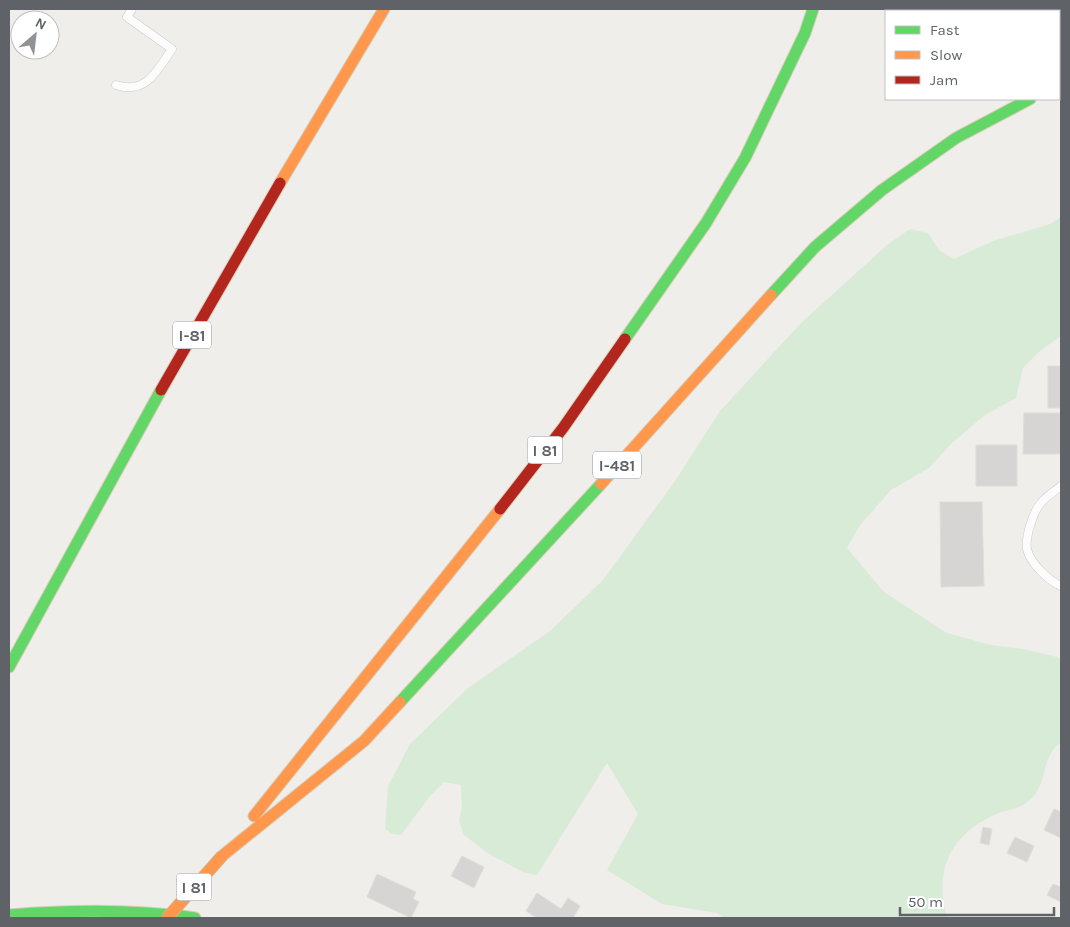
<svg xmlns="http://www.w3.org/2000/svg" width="1070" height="927" viewBox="0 0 1070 927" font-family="Karla,sans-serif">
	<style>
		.green { fill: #d8ebd6 }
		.building { fill: #d6d5d3; stroke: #deddd9 }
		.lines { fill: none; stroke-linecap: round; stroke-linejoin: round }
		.lane-casing { stroke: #cbcccc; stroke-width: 9 }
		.fast-casing { stroke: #d7ceb8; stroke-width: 13 }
		.slow-casing { stroke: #d7ceb8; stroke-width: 13 }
		.jam-casing { stroke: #d7ceb8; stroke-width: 13 }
		.lane { stroke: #fdfcfc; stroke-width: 8 }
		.fast { stroke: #63d668; stroke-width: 11 }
		.slow { stroke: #ff974d; stroke-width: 11 }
		.jam { stroke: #b3261e; stroke-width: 11 }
		.slow-bridge-casing { stroke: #c8b996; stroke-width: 13; stroke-linecap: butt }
		.slow-bridge { stroke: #ff974d; stroke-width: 11 }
		.labels { text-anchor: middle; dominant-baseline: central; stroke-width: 5; stroke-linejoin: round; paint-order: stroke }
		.shield { fill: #fff; stroke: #8f9295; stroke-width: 1 }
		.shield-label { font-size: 16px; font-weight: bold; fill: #5f6368 }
	</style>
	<rect width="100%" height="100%" fill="#efeeea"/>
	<path class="green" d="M1061 217V336L1041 350 1023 368 1016 398 985 415 952 443 929 468 891 490 860 525 847 548 884 592 947 633 991 645 1023 649 1057 657 1061 659V743C1045 750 1045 781 1036 793 1022 812 1009 807 990 817 947 839 935 873 947 918H724L717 913 662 904 607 870 638 814 607 763 537 875 523 872 489 854 464 835 459 821 462 807 461 785 444 782 430 796 401 835 392 834 385 829 388 786 410 744 468 688 550 631 603 580 675 481 720 411 801 323 887 245 910 229 928 233 939 250 954 259 993 241 1050 224Z"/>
	<path class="building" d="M1048 366H1061V408H1048Z
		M1024 413H1061V454H1023Z
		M976 445H1017V486H976Z
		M940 502H982L984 586 941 587Z
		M1054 809 1061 812V838L1044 830Z
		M983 827 992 829 989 845 980 843Z
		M1015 837 1034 846 1027 862 1007 853Z
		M462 856 484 867 474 888 451 876Z
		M377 874 416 892 413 899 419 902 411 918 367 897Z
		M1053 884 1061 887V886V902L1047 895Z
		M537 893 561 909 568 898 580 906 573 918H537L526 911Z"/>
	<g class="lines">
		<g class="lane-casing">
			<path id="lane" d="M116 85C146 95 157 71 172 49L127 17 132 9
				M1061 486C1055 491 1045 497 1040 504 1033 513 1025 537 1027 549 1030 563 1049 581 1061 586"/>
		</g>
		<g class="fast-casing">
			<path id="fast" d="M1059 83 1061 82
				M771 295 815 247 882 190 956 138 1030 99
				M625 339 706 223 745 158 805 33 813 9
				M9 667 161 390
				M400 702 601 484
				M9 915C71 910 133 909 195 918"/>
		</g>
		<g class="slow-casing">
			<path id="slow" d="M280 183 384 9
				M601 484 771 295
				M254 816 500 509
				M222 856 364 741 400 702"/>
		</g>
		<g class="jam-casing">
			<path id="jam" d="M161 390 280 183
				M500 509 563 428 625 339"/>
		</g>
		<use href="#lane" class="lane"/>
		<use href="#fast" class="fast"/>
		<use href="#slow" class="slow"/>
		<use href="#jam" class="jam"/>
		<g class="slow-bridge-casing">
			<path id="slow-bridge" d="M167 918 222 856"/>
		</g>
		<use href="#slow-bridge" class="slow-bridge"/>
	</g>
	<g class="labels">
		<g class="shield">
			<rect x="173" y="321.5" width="38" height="27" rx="4"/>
			<rect x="527.5" y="436.5" width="35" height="27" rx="4"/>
			<rect x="593" y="451.5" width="48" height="27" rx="4"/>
			<rect x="176.5" y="873.5" width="35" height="27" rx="4"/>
		</g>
		<g class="shield-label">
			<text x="192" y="335">I-81</text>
			<text x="545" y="450">I 81</text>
			<text x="617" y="465">I-481</text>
			<text x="194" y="887">I 81</text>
		</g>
	</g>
	<rect width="1070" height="927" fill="none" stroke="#5f6368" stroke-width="20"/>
	<rect x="885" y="10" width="175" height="90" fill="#ffffff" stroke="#bfc1c3"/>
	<rect x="895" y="26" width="25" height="8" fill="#63d668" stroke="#bfc1c3"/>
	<text x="930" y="35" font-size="15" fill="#5f6368">Fast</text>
	<rect x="895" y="51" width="25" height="8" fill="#ff974d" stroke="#bfc1c3"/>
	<text x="930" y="60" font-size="15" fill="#5f6368">Slow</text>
	<rect x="895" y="76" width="25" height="8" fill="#b3261e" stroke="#bfc1c3"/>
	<text x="930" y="85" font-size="15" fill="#5f6368">Jam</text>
	<g transform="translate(35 35) rotate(28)"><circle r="24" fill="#ffffff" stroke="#bfc1c3"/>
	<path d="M0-4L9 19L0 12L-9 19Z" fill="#919496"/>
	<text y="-8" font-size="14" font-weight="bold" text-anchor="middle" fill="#5f6368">N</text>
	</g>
	<path d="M900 907v8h154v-8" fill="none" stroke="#5f6368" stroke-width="2.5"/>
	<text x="908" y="907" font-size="15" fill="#5f6368" stroke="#ffffff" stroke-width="4" paint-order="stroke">50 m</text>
</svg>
